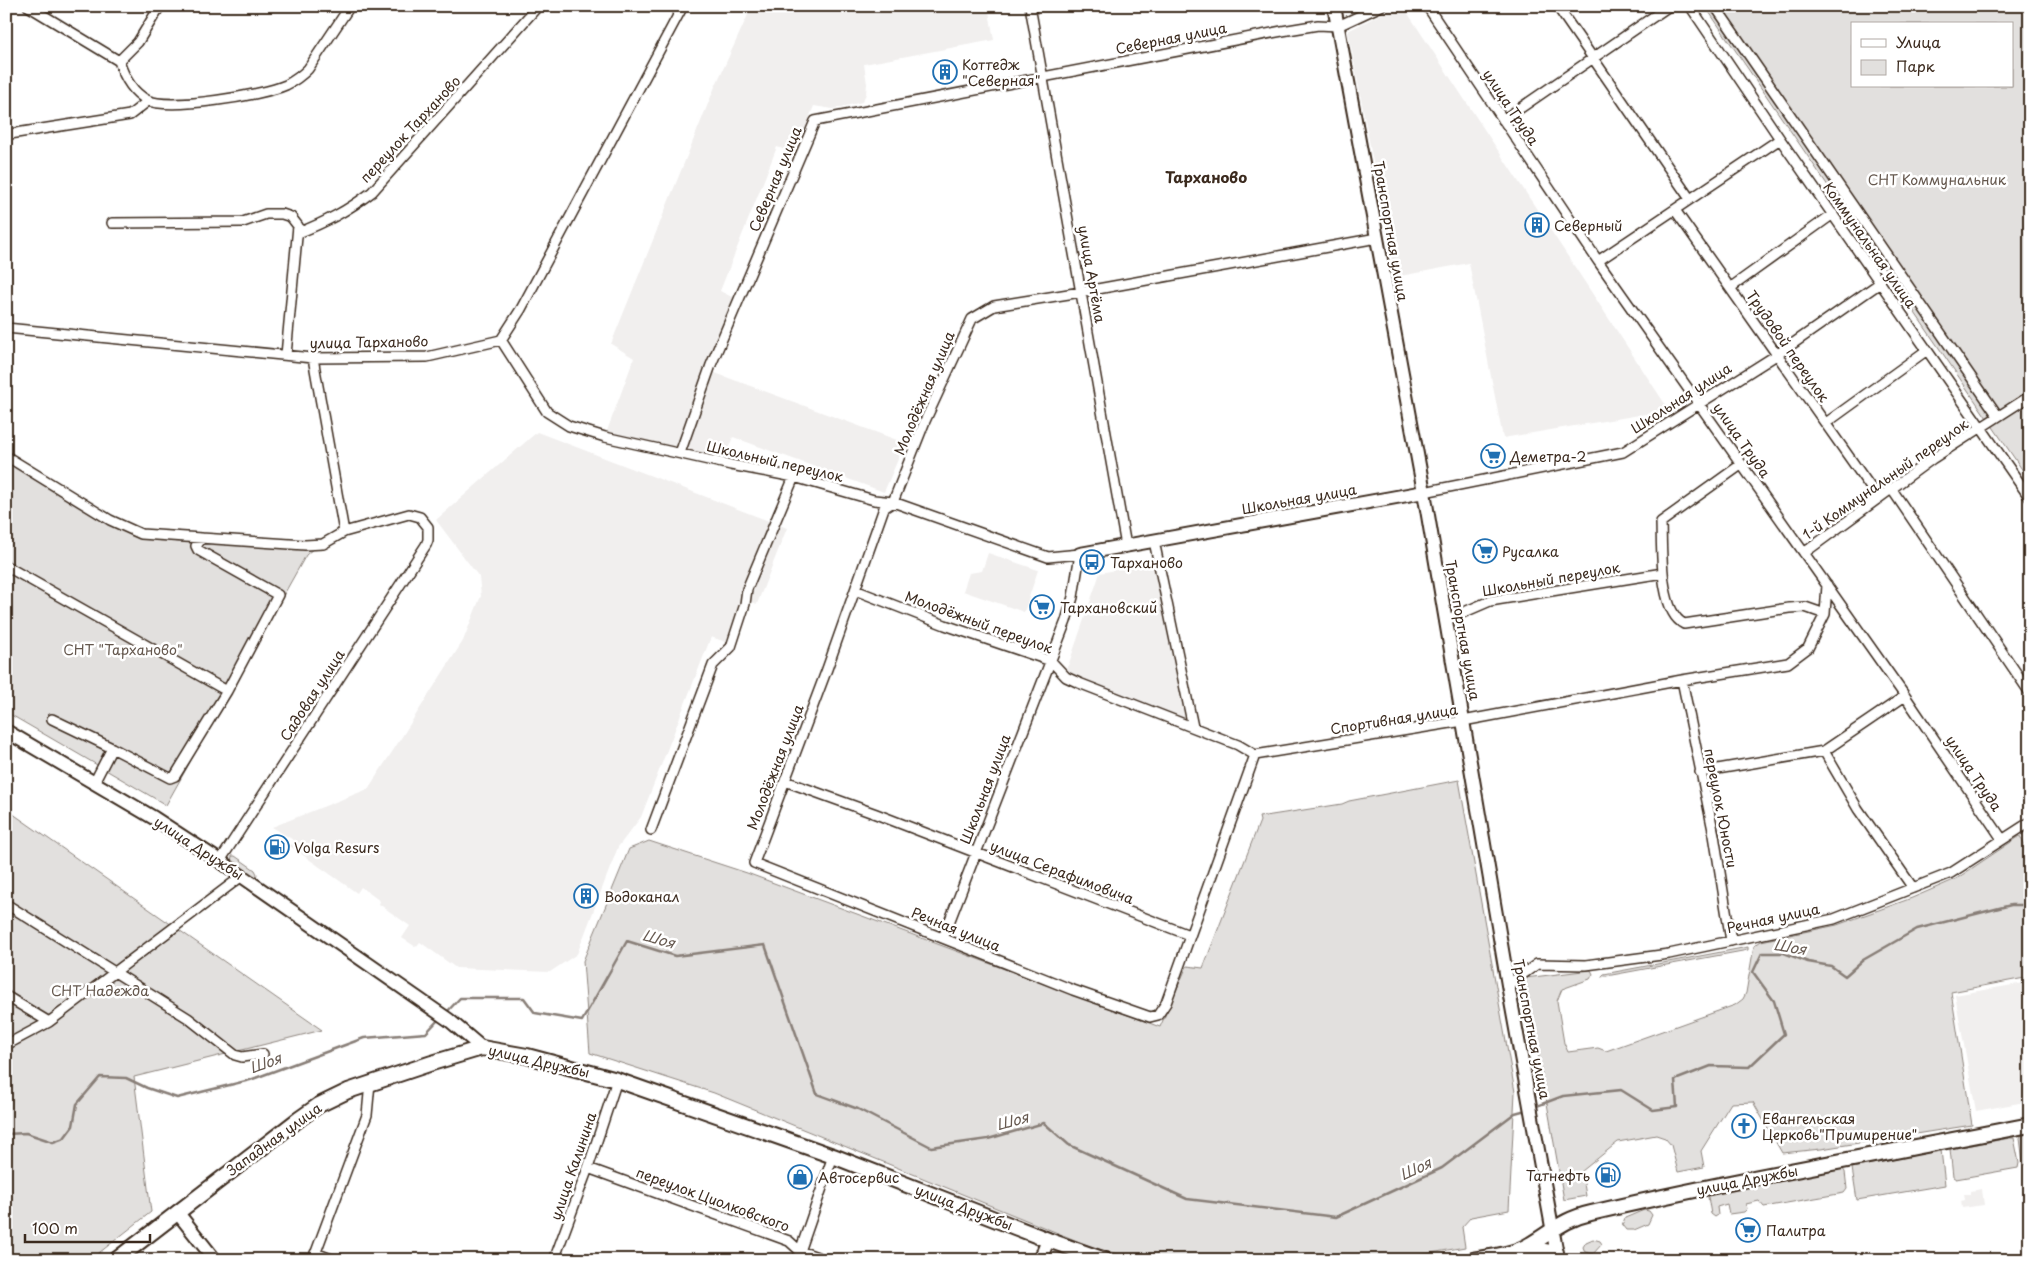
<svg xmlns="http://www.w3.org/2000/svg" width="2036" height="1266" viewBox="0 0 2036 1266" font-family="'Playpen Sans',sans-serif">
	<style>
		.built { fill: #f1efee }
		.green { fill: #e2e0de; stroke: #8e857e; fill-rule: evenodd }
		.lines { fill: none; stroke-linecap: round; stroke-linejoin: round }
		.stream { stroke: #887e77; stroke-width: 2.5 }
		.street-casing { stroke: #3b2a1e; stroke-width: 12 }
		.secondary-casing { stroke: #3b2a1e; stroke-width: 16 }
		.primary-casing { stroke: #3b2a1e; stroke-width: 18 }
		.street { stroke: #fff; stroke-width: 9 }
		.secondary { stroke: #fff; stroke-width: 12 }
		.primary { stroke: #fff; stroke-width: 14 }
		.labels { text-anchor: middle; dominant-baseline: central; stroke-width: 5; stroke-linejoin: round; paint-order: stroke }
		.street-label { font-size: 14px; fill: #3b2a1e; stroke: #fff }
		.poi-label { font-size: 14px; fill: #3b2a1e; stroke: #fff; text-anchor: start }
		.park-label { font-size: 14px; fill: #65584e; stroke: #fff }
		.neighbourhood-label { font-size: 15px; font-weight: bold; fill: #3b2a1e; stroke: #fff }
		.water-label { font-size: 15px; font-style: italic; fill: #685b52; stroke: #fff }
	</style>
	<rect width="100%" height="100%" fill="#fff"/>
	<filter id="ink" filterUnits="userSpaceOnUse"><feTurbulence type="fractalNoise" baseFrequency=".02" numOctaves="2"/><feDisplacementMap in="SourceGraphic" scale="10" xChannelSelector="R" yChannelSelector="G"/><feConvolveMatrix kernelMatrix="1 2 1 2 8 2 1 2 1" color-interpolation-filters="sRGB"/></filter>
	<g filter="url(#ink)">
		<path class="built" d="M752 6H988L994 40 864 64 867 84 866 94 862 102 833 109 814 106 795 153 777 147 720 291 736 299 707 370 905 443 884 492 733 437 724 459 607 431 634 358 611 344 714 89Z
			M1396 6H1403L1669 410 1503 438 1469 263 1395 277 1348 31Z
			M537 432 787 528 757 604 741 598 740 600 742 601 732 632 730 631 726 642 711 637 641 817 618 847 577 954 550 972 456 968 420 942 416 947 402 938 410 926 379 904 380 901 361 887 357 893 290 846 295 841 272 827 368 789 396 746 463 641 481 596 479 577 436 520Z
			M988 553 1038 570 1024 612 963 591 969 573 982 571Z
			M1153 563 1185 719 1066 672 1100 573Z
			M2030 982V1101L1976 1111 1955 995Z
			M1982 1189 1984 1205 1962 1208 1961 1201 1965 1200 1964 1194H1970V1191Z"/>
		<path class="green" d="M1705 6H2030V481ZM1852 24H2012V86H1852Z
			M6 457 138 538 315 547 306 555 166 805 6 712Z
			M1459 780 1515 1092 1509 1210 1471 1217 1462 1227 1465 1247 1391 1260H1139L1092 1247 714 1093 590 1053 583 961 629 849 649 841 747 873 1160 1027 1187 966 1203 968 1260 821 1259 817 1342 804 1349 801Z
			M6 809 322 1030 134 1077 151 1212 90 1260H6Z
			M2020 836 2030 856V977L1951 992 1972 1125 1821 1149 1782 1153 1753 1102 1731 1103 1701 1151 1704 1167 1678 1172 1671 1145 1665 1138 1656 1135 1618 1142 1582 1171 1586 1196 1564 1200 1525 978 1591 970 1593 974 1590 979 1562 989 1557 1001 1564 1043 1568 1052 1598 1048 1606 1051 1735 1005 1743 999 1746 993 1754 946 1761 941 1837 925 1912 898 1956 879Z
			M232 856H235L255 870 257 874 256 878 231 861Z
			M1748 947V950L1601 977 1604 974Z
			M2030 1133V1166H2028L2023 1163 2020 1138 2022 1134Z
			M2010 1138H2014L2019 1163 2018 1168 1956 1179 1953 1177 1950 1149Z
			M1941 1150 1945 1185 1857 1200 1852 1168Z
			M1842 1168 1845 1172 1847 1189 1844 1193 1764 1207 1759 1201 1746 1204 1747 1209 1744 1212 1729 1214 1727 1204 1717 1207 1718 1215 1715 1217 1711 1214 1708 1197 1712 1193Z
			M1644 1210 1649 1211 1652 1215 1648 1224 1634 1230H1626L1622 1225 1625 1218Z
			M1593 1239 1600 1241 1602 1244 1593 1254 1585 1252 1583 1247 1586 1242Z"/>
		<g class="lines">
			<path class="stream" d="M445 1014 460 998H524L535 1013 582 1021 627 941 675 956 765 945 817 1094 858 1109 931 1147 988 1139 1044 1123 1069 1145 1187 1199 1336 1217 1442 1168 1515 1113 1526 1110
				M1534 1107 1563 1096 1621 1090 1653 1110 1677 1107 1675 1080 1711 1066 1749 1067 1784 1034 1774 1001 1753 972 1762 953H1784L1808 962 1831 966 1845 976 1863 960 1917 929 2011 905H2030
				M6 1134 26 1133 53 1142 64 1138 73 1126 77 1104 100 1077 126 1078 147 1088 177 1098 250 1080 364 1038 426 1033 439 1019"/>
			<g class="street-casing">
				<path id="street" d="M28 6 119 61C124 77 132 92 147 100 168 111 264 95 286 85 294 81 301 76 308 69L350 6
					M1030 6 1126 546
					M1427 6 1598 261 1905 696 2002 839
					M1557 6 1690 199
					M1690 6 1780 139 2030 498
					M1715 6 1998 416
					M119 61 138 42 160 6
					M1503 120 1669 6
					M10 134 130 115 148 101
					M1675 210 1878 498
					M112 223 243 222 266 214H282L291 217 298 226 286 355
					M298 233C326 222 347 211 372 192L538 6
					M1598 261 1780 139
					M1730 288 1833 214
					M6 328 313 358 427 357 501 340 521 309 683 6
					M501 340 547 412 569 426 605 437 731 465 794 477 874 500 893 502 1048 557 1080 554 1073 597 1066 621 943 938
					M313 358 344 532
					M1826 423 1927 350
					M680 453 711 365 815 121 1282 31 1318 25 1338 26 1381 6
					M6 456 110 520 141 534 305 545 323 544 344 532 409 514 420 517 428 527V540L426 545 220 861
					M1742 464 1661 522C1662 547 1659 612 1684 624L1789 608 1805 607 1825 614
					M1891 488 2030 693
					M1424 492 1623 452 1778 354 1880 283
					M1154 541 1193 727
					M1804 553 1932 459 2030 396
					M6 566 227 691
					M855 590 945 625 1051 661 1066 677 1079 683 1238 745 1255 755
					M1446 620 1490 601 1663 573
					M1682 680 1714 835 1731 941
					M52 719 112 748
					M1824 751 1858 809 1913 888
					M1255 755 1166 1003 1158 1015 1150 1017 1073 990 754 863 827 669 884 508 893 502 925 421 972 319 994 306 1081 292 1377 238
					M1255 755 1463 721 1682 680 1788 663 1808 648 1825 614 1827 585
					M1700 772 1824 751 1905 696
					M785 781 876 814 1189 935
					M94 783 112 748 170 778 175 776 227 691 278 595 198 550 196 546 202 538
					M651 830 713 665 731 647 745 604 747 589 794 477
					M6 904 188 1018 235 1055 242 1057 263 1054
					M1508 985 1537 964 1586 965 1669 954 1834 919 1951 873 2030 822
					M6 996 49 1022
					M6 1045 49 1022 242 876
					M588 1168 789 1241 800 1251 826 1260
					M315 1253 334 1260
					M313 1260 367 1115 370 1083
					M554 1260 588 1168 617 1080
					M797 1260 833 1156"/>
			</g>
			<g class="secondary-casing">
				<path id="secondary" d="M1334 6 1424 492 1508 985 1558 1260
					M1080 554 1424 492
					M6 731 154 818 220 861 449 1020 482 1048
					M177 1212 215 1260
					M1519 1251 1538 1249 1557 1252
					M1040 1260 1048 1240"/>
			</g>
			<g class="primary-casing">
				<path id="primary" d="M116 1260 299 1119 319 1105 348 1091 432 1063 482 1048 527 1056 617 1080 833 1156 1048 1240 1105 1260
					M1473 1260C1492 1256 1514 1255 1531 1244 1553 1231 1564 1219 1591 1213 1736 1179 1883 1154 2030 1125"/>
			</g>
			<use href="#street" class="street"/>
			<use href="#secondary" class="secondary"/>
			<use href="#primary" class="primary"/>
		</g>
	</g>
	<defs>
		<g id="building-ring" transform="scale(1.25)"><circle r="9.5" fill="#fff" stroke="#1f6fb2" stroke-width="1.5"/><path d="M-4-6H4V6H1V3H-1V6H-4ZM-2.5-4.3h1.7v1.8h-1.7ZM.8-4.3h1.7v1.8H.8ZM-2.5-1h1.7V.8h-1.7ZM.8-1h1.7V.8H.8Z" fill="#1f6fb2"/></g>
		<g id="supermarket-ring" transform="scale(1.25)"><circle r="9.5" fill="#fff" stroke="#1f6fb2" stroke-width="1.5"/><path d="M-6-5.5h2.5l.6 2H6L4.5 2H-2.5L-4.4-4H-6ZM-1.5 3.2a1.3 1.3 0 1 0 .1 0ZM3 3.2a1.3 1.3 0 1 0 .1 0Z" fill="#1f6fb2"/></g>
		<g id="bus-ring" transform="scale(1.25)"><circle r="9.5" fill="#fff" stroke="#1f6fb2" stroke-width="1.5"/><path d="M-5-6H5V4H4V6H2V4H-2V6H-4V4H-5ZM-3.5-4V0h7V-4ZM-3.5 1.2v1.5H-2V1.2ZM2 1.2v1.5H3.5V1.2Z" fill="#1f6fb2"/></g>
		<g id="fuel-ring" transform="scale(1.25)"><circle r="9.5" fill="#fff" stroke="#1f6fb2" stroke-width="1.5"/><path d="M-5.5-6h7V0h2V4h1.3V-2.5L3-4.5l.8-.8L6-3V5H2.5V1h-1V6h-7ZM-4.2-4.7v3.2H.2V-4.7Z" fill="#1f6fb2"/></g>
		<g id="church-ring" transform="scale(1.25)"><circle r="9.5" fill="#fff" stroke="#1f6fb2" stroke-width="1.5"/><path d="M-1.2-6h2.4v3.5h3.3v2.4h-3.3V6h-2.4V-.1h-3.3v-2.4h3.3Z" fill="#1f6fb2"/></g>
		<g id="shop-ring" transform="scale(1.25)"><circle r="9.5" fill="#fff" stroke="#1f6fb2" stroke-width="1.5"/><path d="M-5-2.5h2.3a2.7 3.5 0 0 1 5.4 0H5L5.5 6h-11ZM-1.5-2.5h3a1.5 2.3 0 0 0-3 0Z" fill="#1f6fb2"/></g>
	</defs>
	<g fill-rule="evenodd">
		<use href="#building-ring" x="945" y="72"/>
		<use href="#building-ring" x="1537" y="225"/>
		<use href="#supermarket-ring" x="1493" y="456"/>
		<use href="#supermarket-ring" x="1485" y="551"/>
		<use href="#bus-ring" x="1092" y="562"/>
		<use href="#supermarket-ring" x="1042" y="607"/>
		<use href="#fuel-ring" x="277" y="847"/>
		<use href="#building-ring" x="586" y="896"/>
		<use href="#church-ring" x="1744" y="1126"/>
		<use href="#fuel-ring" x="1608" y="1175"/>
		<use href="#shop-ring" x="800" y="1177"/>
		<use href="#supermarket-ring" x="1748" y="1230"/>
	</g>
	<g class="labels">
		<g class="street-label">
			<text transform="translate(1171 38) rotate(-11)">Северная улица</text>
			<text transform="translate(1511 107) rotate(56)">улица Труда</text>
			<text transform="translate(410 129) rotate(-47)">переулок Тарханово</text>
			<text transform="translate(775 179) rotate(-67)">Северная улица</text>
			<text transform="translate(1391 231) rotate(80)">Транспортная улица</text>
			<text transform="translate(1870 245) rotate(55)">Коммунальная улица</text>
			<text transform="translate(1092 274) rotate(80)">улица Артёма</text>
			<text transform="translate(369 342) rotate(-1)">улица Тарханово</text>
			<text transform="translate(1788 346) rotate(55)">Трудовой переулок</text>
			<text transform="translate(924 393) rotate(-67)">Молодёжная улица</text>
			<text transform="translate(1681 398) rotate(-33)">Школьная улица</text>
			<text transform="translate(1742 440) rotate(55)">улица Труда</text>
			<text transform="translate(775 461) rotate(13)">Школьный переулок</text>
			<text transform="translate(1885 479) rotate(-35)">1-й Коммунальный переулок</text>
			<text transform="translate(1299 499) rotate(-10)">Школьная улица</text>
			<text transform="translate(1551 579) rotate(-10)">Школьный переулок</text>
			<text transform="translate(979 622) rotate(20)">Молодёжный переулок</text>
			<text transform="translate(1463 630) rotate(80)">Транспортная улица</text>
			<text transform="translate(312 695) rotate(-57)">Садовая улица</text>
			<text transform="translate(1394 719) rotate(-9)">Спортивная улица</text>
			<text transform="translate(775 767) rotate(-69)">Молодёжная улица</text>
			<text transform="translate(1974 773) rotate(56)">улица Труда</text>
			<text transform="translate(985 789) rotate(-69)">Школьная улица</text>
			<text transform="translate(1721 808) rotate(79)">переулок Юности</text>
			<text transform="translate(199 848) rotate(33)">улица Дружбы</text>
			<text transform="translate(1062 872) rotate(21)">улица Серафимовича</text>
			<text transform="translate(1773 918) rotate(-12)">Речная улица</text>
			<text transform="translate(956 929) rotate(22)">Речная улица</text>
			<text transform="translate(1532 1029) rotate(79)">Транспортная улица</text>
			<text transform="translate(539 1061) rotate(13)">улица Дружбы</text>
			<text transform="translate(274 1139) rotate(-36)">Западная улица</text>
			<text transform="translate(573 1166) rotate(-71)">улица Калинина</text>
			<text transform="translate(1747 1180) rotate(-11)">улица Дружбы</text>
			<text transform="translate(713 1199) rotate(20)">переулок Циолковского</text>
			<text transform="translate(964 1207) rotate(21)">улица Дружбы</text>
		</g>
		<g class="poi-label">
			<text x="962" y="64">Коттедж<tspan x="962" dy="16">"Северная"</tspan></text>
			<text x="1554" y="225">Северный</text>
			<text x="1510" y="456">Деметра-2</text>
			<text x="1502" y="551">Русалка</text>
			<text x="1110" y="562">Тарханово</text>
			<text x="1060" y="607">Тархановский</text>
			<text x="294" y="847">Volga Resurs</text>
			<text x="604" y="896">Водоканал</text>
			<text x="1762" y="1118">Евангельская<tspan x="1762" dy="16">Церковь"Примирение"</tspan></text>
			<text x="1590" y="1175" text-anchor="end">Татнефть</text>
			<text x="818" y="1177">Автосервис</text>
			<text x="1766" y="1230">Палитра</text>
		</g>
		<g class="park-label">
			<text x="1937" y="179">СНТ Коммунальник</text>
			<text x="123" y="649">СНТ "Тарханово"</text>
			<text x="100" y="990">СНТ Надежда</text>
		</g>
		<g class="neighbourhood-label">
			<text x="1206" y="176">Тарханово</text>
		</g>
		<g class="water-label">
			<text transform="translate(659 938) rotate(16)">Шоя</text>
			<text transform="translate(1790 946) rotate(9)">Шоя</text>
			<text transform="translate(265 1062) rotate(-20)">Шоя</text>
			<text transform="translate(1012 1120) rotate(-15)">Шоя</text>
			<text transform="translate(1415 1168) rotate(-25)">Шоя</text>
		</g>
	</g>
	<rect width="2036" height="1266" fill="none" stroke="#fff" stroke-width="25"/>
	<rect x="12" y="12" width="2011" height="1241" fill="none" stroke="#3b2a1e" stroke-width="2" filter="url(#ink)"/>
	<rect x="1851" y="22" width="162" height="65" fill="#ffffff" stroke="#b1aaa5"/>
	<rect x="1861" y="39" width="25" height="8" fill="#ffffff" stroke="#b1aaa5"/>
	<text x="1896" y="48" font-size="15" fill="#3b2a1e">Улица</text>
	<rect x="1861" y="60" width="25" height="15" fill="#e2e0de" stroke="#b1aaa5"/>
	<text x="1896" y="72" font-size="15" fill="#3b2a1e">Парк</text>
	<path d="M25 1234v8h125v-8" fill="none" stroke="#3b2a1e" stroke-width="2.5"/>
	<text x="32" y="1234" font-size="15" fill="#3b2a1e" stroke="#ffffff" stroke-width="4" paint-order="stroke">100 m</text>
</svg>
